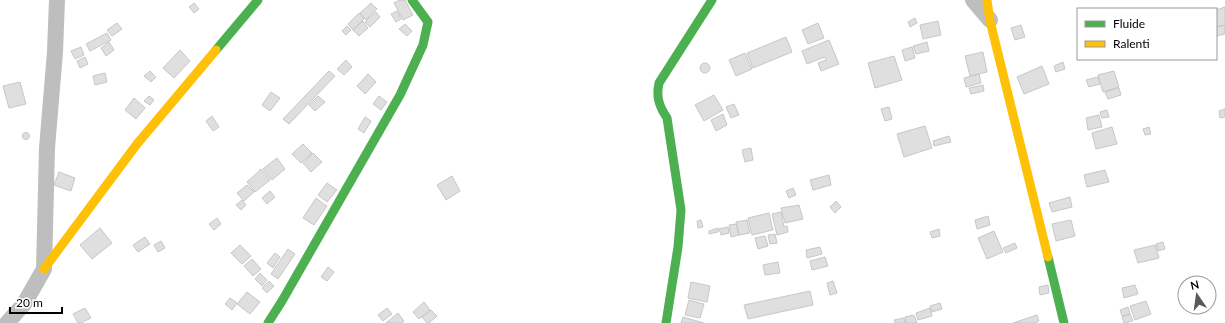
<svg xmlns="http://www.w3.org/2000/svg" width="1225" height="323" viewBox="0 0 1225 323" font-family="Lato,sans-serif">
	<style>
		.building { fill: #dfdfdf; stroke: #c7c7c7 }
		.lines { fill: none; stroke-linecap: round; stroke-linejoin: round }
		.street { stroke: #bebebe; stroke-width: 16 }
		.fast { stroke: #4caf50; stroke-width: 9 }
		.slow { stroke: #ffc107; stroke-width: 9 }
	</style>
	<rect width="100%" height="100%" fill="#fff"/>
	<path class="building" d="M400 0H405L413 15 403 20 394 3Z
		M194 3 199 9 194 13 189 7Z
		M371 3 377 9 366 20 360 13Z
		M1225 7V25L1216 27V10Z
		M397 11 401 19 396 22 391 14Z
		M376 12 380 17 370 27 365 22Z
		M359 13 364 19 353 30 348 24Z
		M915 18 917 23 910 27 908 22Z
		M363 21 368 28 359 36 353 30Z
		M938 21 941 35 923 39 920 25Z
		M117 23 122 29 112 36 107 30Z
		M818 23 824 38 808 44 802 30Z
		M405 24 412 31 407 36 399 29Z
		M1021 25 1025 37 1015 40 1011 28Z
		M1225 25V34L1216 36V27Z
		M347 26 351 30 346 35 342 31Z
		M107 33 111 40 90 51 86 44Z
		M786 37 792 52 753 68 747 53Z
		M829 40 839 64 821 71 818 63 826 60 825 57 807 64 802 51Z
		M109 42 114 50 106 56 101 48Z
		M927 42 929 51 916 54 913 46Z
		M81 47 84 55 75 59 71 51Z
		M912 47 915 58 905 61 902 50Z
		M180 50 190 61 174 78 163 68Z
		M983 52 987 72 970 76 965 56Z
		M745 53 752 69 736 76 729 60Z
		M894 56 902 80 875 88 868 63Z
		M85 57 88 64 80 68 77 61Z
		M346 60 352 67 344 75 337 69Z
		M1063 62 1065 69 1056 72 1054 66Z
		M700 68a5 5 0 1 1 10 0a5 5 0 1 1-10 0Z
		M1042 66 1049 84 1024 94 1017 77Z
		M150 71 156 77 151 82 144 76Z
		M329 71 335 76 289 124 283 119Z
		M1114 71 1119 87 1103 92 1098 75Z
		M105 73 107 82 95 85 93 76Z
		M368 74 376 82 365 94 357 86Z
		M979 74 981 83 966 87 964 78Z
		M1098 77 1100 84 1089 87 1086 80Z
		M20 82 26 104 9 108 3 86Z
		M983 85 984 91 971 94 969 88Z
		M1119 88 1121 95 1108 99 1105 92Z
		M271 92 280 98 270 111 262 105Z
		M714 95 723 110 704 121 695 105Z
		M149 96 154 100 150 105 144 101Z
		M318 96 325 102 315 111 309 105Z
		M379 96 387 102 381 110 373 104Z
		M134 98 145 108 136 119 125 110Z
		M734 104 739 115 731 118 726 107Z
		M889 107 892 119 885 121 881 109Z
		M1225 109V117L1220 118 1219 111Z
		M1107 110 1109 117 1102 118 1100 112Z
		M723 114 727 125 716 131 711 120Z
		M1099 115 1102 127 1088 130 1086 118Z
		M212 116 219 127 213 131 206 121Z
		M365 117 371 121 364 133 358 129Z
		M925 126 932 148 904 157 897 134Z
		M1112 127 1117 144 1096 149 1092 133Z
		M1149 127 1151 134 1145 135 1143 129Z
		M22.5 136a3.5 3.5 0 1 1 7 0a3.5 3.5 0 1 1-7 0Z
		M949 136 951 142 934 146 933 141Z
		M303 144 312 153 301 163 292 154Z
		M751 148 753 160 745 162 742 150Z
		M313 153 322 162 311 172 303 163Z
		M277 158 285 169 272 180 263 169Z
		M261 169 270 180 255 192 247 182Z
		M1105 170 1109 182 1087 187 1084 175Z
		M59 172 75 178 71 191 54 185Z
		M829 175 831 185 813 190 810 180Z
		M452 176 460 191 446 200 437 185Z
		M327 183 337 190 327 202 318 195Z
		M247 185 254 192 244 201 237 193Z
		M793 188 796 195 789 198 786 191Z
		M270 191 275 197 267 204 262 198Z
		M1070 197 1072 207 1052 212 1049 203Z
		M316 198 327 206 314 225 303 218Z
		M242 200 246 205 241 210 236 205Z
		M836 201 841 207 835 213 830 207Z
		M799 205 803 219 785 223 781 208Z
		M781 212 784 227 787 226 788 232 777 235 772 214Z
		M769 213 773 230 752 235 748 218Z
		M988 216 990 225 977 229 975 220Z
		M217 218 221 224 214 230 209 224Z
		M701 220 703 227 698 228 697 221Z
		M747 220 750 233 739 235 736 222Z
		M1071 220 1075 236 1056 241 1052 224Z
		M736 224 739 235 731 237 729 225Z
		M728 227 729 233 721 235 719 229Z
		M100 228 112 243 92 259 80 245Z
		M718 228V232L709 234V231Z
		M939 229 940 236 932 238 930 232Z
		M994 231 1003 252 987 259 978 238Z
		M775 234 777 243 770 244 768 235Z
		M765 236 768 246 758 249 755 238Z
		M145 237 150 244 138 252 133 245Z
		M161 241 165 248 158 252 154 245Z
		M1163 242 1165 249 1158 251 1156 244Z
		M1015 243 1017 248 1006 253 1003 248Z
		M240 245 251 256 242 264 231 253Z
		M1155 245 1159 258 1138 263 1134 250Z
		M820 247 822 254 807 258 806 250Z
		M288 249 295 254 278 279 271 274Z
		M275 253 280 257 273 268 267 263Z
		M825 257 828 266 812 270 810 261Z
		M252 259 261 269 253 276 244 266Z
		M778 262 780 273 765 275 763 265Z
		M328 267 334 272 327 281 321 277Z
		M260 273 267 280 262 286 255 279Z
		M269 281 274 286 267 293 262 288Z
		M833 281 837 293 830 295 827 283Z
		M691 282 710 286 707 302 688 298Z
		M1048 285 1049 293 1040 295 1039 287Z
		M1135 285 1138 294 1124 298 1122 288Z
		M810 291 813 305 748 319 744 305Z
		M247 292 260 302 250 314 237 304Z
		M230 298 237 303 232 310 225 304Z
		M689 300 704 304 700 318 685 315Z
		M1146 301 1151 314 1135 320 1130 306Z
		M424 302 430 310 419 319 413 312Z
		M940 303 942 309 932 312 930 306Z
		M1128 307 1130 314 1122 316 1120 310Z
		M1203 307 1204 312 1195 314 1194 309Z
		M85 308 91 318 81 323H78L73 314Z
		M387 308 392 314 383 321 378 315Z
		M930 308 932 316 918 320 916 313Z
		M431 310 437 316 429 323H427L422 317Z
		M398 313 404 321 402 323H386Z
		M1130 314 1133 321 1124 323 1122 317Z
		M914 315 917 323H906L905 317Z
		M1037 315 1039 321 1034 323H1013Z
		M683 317 704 323H681Z
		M904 318 905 323H895L894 320Z"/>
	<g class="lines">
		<path class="street" d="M973 0 990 20
			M7 323 24 304 44 269 47 148 55 52 57 0"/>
		<path class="fast" d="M216 50 258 0
			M1048 257 1064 323
			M268 323 282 301 400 95 423 45 428 22 412 0
			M666 323 678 247 681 210 667 118C659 106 656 97 659 83L712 0"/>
		<path class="slow" d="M987 0 990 21 1048 257
			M44 269 137 144 216 50"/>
	</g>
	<rect x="1077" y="8" width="140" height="52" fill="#ffffff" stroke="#999999"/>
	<rect x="1085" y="21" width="20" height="6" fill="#4caf50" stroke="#999999"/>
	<text x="1113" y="28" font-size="12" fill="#000000">Fluide</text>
	<rect x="1085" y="41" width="20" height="6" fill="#ffc107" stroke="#999999"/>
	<text x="1113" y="48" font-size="12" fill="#000000">Ralenti</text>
	<g transform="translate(1197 295) rotate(347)"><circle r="19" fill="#ffffff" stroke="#999999"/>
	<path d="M0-3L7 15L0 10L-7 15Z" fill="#595959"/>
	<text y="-6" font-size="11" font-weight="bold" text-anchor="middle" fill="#000000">N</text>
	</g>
	<path d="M10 307v6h52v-6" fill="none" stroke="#000000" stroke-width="2"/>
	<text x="16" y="307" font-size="12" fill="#000000" stroke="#ffffff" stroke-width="3" paint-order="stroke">20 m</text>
</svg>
